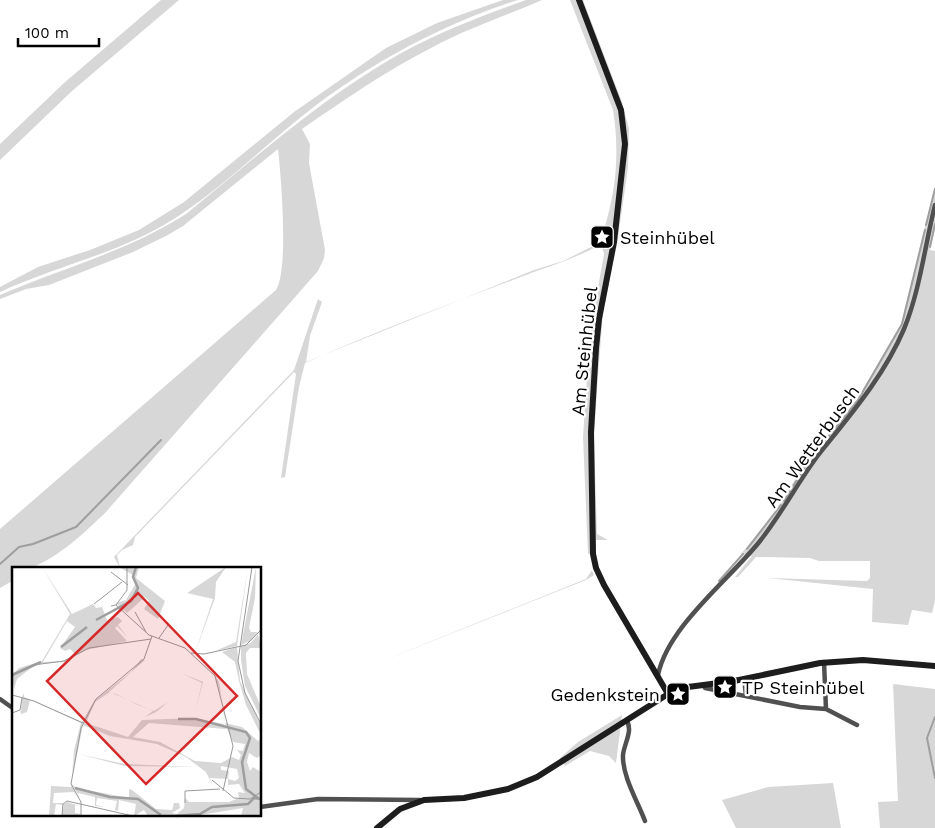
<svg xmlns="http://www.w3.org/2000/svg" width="935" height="828" viewBox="0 0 935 828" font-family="'Work Sans',sans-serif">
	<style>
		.green { fill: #d7d7d7 }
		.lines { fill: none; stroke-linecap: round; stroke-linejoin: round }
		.stream { stroke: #9e9e9e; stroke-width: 2 }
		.street { stroke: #505050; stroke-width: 4.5 }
		.secondary { stroke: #1d1d1d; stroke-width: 6 }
		.labels { text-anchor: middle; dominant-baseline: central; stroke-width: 4.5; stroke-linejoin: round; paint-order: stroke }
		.poi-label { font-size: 18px; fill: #000; stroke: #fff; text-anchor: start }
		.street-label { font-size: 18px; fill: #000; stroke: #fff }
		.inset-river { fill: none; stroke: #9e9e9e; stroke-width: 2.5 }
		.inset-road { fill: none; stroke: #999; stroke-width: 1 }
		.view { fill: #d62828; fill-opacity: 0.15; stroke: #d62828; stroke-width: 2.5 }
		.inset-edge { fill: none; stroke: #000; stroke-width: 2.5 }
	</style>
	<rect width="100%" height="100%" fill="#fff"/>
	<path class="green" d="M161 0H179L72 91 0 160V144L64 83Z
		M503 0H518C446 23 376 60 315 106 268 142 226 185 177 217 122 253 58 265 0 292V287L38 267 90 250 139 230 184 202 294 112 386 48 437 23Z
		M526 0H542C506 16 468 28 433 47 387 70 344 100 302 129L310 144 309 163 325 250 324 258 318 271 105 513C84 533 60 556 33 567 28 569 20 568 14 568V580L0 588V529L276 290C289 269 281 176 278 149L183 226 166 236 133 252 49 285 26 289 0 299V295C63 268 128 251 186 214 256 157 324 96 403 52 442 31 484 15 526 0Z
		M570 0H583L622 102 629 129 628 168 617 244 603 312 598 376 594 436 597 534 608 540H596V553L588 554 583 437 590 333 604 254 601 244C574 260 542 268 513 280 443 306 373 333 305 363L299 387 285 477 281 478 296 374 294 372 135 537 133 545 122 550 117 555 120 568 114 557 294 370 318 299 322 302 310 336 306 362 534 270 563 261 597 244C600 235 605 229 607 219 617 183 619 147 613 110Z
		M935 186V229L930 250 935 251V601L932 613 912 610 908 625 872 622 873 589 768 578 867 581 870 578V561H819L810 558 756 557 738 577H735L752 556 741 554 772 516 808 459 856 401 901 324Z
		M592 570 594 575 586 580 370 666 586 579Z
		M893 684 935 689V828H880L878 802 898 801Z
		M622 715 616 763 609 756 590 751 565 766 560 758 578 742Z
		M833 783 841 828H736L722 800 768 787Z"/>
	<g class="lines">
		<path class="stream" d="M926 225 935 189
			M930 247 935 224
			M829 436 858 400 902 324 925 230
			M784 501 810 459 825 440
			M747 549 781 505
			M0 564 19 547 33 544 76 527 161 440
			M719 581 743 554
			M935 717 927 738 935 778"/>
		<path class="street" d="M824 662 826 709
			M658 675C668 626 730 579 760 541 782 513 798 482 819 454 851 414 884 376 904 329 920 290 925 245 935 205
			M744 679 746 695
			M704 686 705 688 800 707 826 709 857 725
			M0 699 14 709
			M627 721C633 731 624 744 623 755 622 776 638 802 645 821
			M260 807 318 799 420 800
			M202 814H218"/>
		<path class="secondary" d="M579 0 621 110 625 144 614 242 599 319 596 348 591 432 593 554 596 568 604 585 668 694
			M377 828 400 809 424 800 464 798 508 789 537 777 668 694 688 687 734 681 820 663 863 660 935 666"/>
	</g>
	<defs>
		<g id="sight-square" transform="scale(1.25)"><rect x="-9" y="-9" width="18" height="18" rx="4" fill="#000" stroke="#fff"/><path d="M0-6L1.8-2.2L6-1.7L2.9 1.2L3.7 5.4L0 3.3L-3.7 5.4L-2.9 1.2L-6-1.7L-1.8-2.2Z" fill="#fff"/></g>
	</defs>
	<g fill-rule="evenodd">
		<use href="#sight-square" x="602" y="237"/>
		<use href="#sight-square" x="725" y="687"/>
		<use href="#sight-square" x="678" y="694"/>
	</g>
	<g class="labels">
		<g class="poi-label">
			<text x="620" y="237">Steinhübel</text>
			<text x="742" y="687">TP Steinhübel</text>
			<text x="660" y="694" text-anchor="end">Gedenkstein</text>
		</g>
		<g class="street-label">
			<text transform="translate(584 351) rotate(-84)">Am Steinhübel</text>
			<text transform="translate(812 446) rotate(-54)">Am Wetterbusch</text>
		</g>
	</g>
	<g transform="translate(12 567)">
		<rect width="249" height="249" fill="#fff"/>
		<path d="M30 0 60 47 81 37 84 41 90 40 95 53 106 50 110 54 106 58 116 71 105 59 103 61 115 74 74 83 53 95 24 97 5 112 2 122 0 108 7 101 30 94 58 47ZM55 54 63 60 48 81 53 84 58 82 63 87 51 94 31 95ZM107 0H127L124 11 153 34 146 52 132 42 137 34 133 30 115 46 104 36 114 33 124 16 121 8ZM214 0 204 15 203 31 183 86 201 32 175 26ZM236 0 225 79 203 84 224 75ZM244 0 243 31 237 61 239 65H246L240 73 229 78ZM246 67 249 81H238L234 86 235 107 249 140V151L233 119 229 93V79L239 76ZM225 80 228 114 249 159V168L234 138 227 114 223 95 210 85ZM129 92 133 93 97 125 104 127 126 138 142 144 156 135 144 145H183L190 116 169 106 191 115 183 145H144L133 150 141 144 98 125 83 135 74 156 116 170 130 153 182 151 212 157 214 162 137 156 121 170 148 175 183 194 209 196 220 190 227 193 229 188 225 183 231 184 233 177 221 175 215 162 213 157 210 131 201 104 207 115 212 143 213 156 230 160 246 174 249 171V188L245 191 237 186 235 195 238 204 241 200 249 205V249H229L231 241 182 249H136L132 243 122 249 124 237 107 233 106 244 103 243 105 234 85 231 84 238 93 240 83 239V230L66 226 68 230 60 218 63 183 59 218 68 232 62 225 42 226 41 236H51L50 249V238L44 237 42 249H37L39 219 59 220 62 183 69 156 18 133 15 145 9 147 8 144H9L10 130 12 126V130L70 155 82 134 119 105ZM71 158 98 169 145 177 174 190 194 205 201 219 198 211 216 212 217 204 209 203V199L225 202 227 211 223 214 216 212V218L227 217 233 226 226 225 227 231 217 235H177L173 231 172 241 165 247 160 246 168 241 167 236H162L160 243 144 242 120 223 117 222V231L64 221 60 217 61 207ZM66 187 113 197 185 200 113 199ZM55 235 68 239 63 238V246L68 247V249H50L52 237Z" fill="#d7d7d7" fill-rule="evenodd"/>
		<path class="inset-river" d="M84 53 119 34 126 21 121 10 124 0M49 80 75 60M0 108 29 95M166 152H184L234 165 238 171 230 195 234 222 246 231M63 221 98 230 126 232 149 248M164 249 188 247 200 240 236 237 242 231 249 232"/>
		<path class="inset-road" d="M240 0 226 94 233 126 249 157M99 5 116 18M82 37 110 15M104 38 137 68 173 81 203 109 221 179 211 224M99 39 104 38 115 23V0M123 45 134 65M147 71 156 58M179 86 192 87 234 78 249 63M0 109 21 98 52 94 77 81 139 72M0 128 22 134 71 156M0 146 8 143 10 131M200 213 222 231 238 232 249 225M173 236V224L208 222M50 249 51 237 55 234 121 249M69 249V235L59 217 69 161 84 132 132 92 140 69"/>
		<path class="view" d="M126 26 225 129 134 217 35 114Z"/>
		<rect width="249" height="249" class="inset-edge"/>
	</g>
	<path d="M18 38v8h81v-8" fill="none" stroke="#000000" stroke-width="2.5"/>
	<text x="25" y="38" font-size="15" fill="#000000" stroke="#ffffff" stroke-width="4" paint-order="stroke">100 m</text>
</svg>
